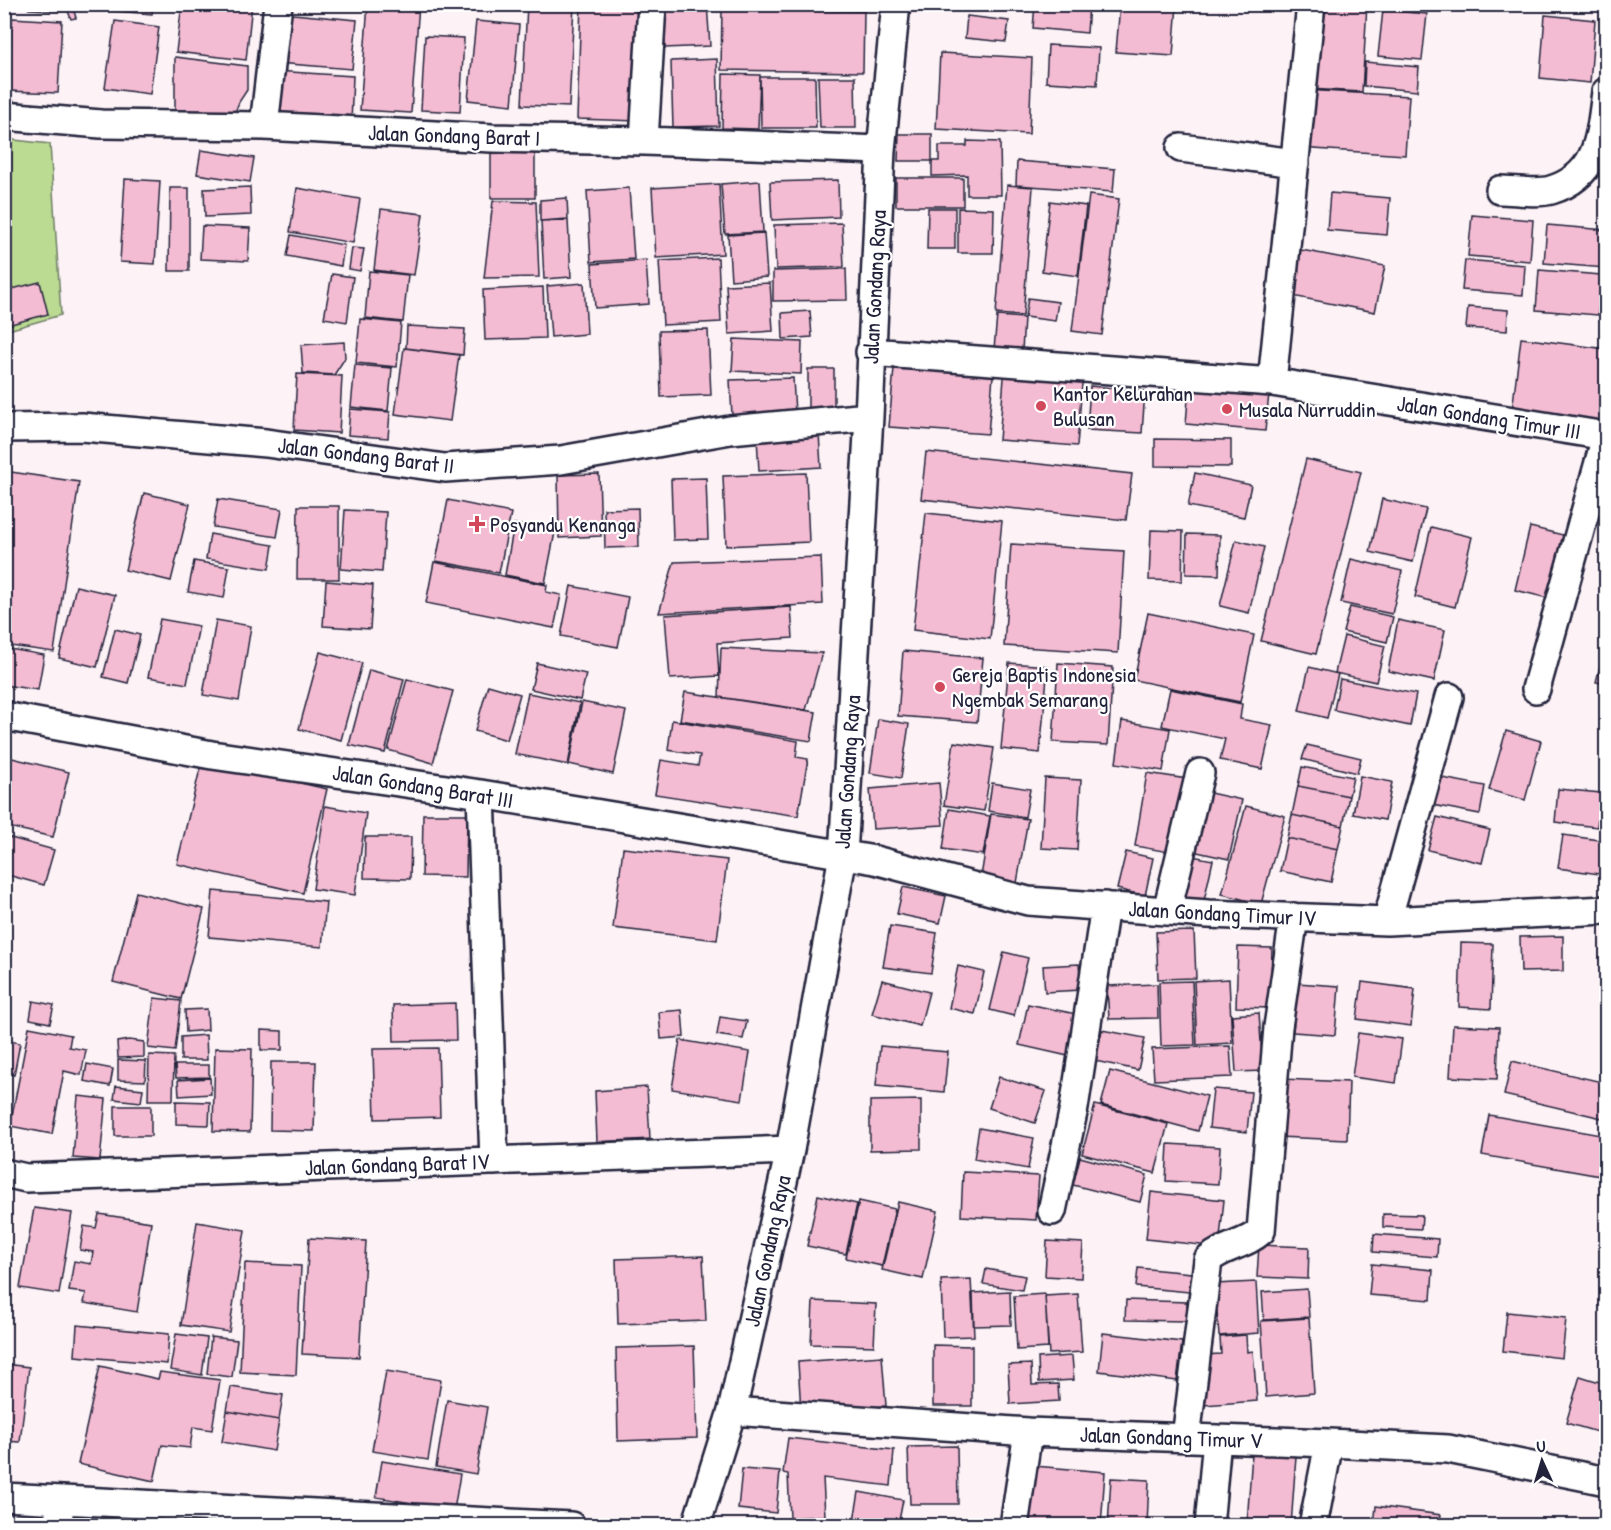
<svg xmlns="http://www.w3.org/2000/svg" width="1611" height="1530" viewBox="0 0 1611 1530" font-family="'Patrick Hand',sans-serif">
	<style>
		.green { fill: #bbda92; stroke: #6e7e66; stroke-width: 1.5 }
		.building { fill: #f4bcd2; stroke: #22223b; stroke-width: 1.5 }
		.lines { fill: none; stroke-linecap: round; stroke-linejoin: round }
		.street-casing { stroke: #22223b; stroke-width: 32 }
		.street { stroke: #fff; stroke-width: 27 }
		.poi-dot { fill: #d1495b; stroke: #fff; stroke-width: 2 }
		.labels { text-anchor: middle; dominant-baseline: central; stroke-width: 4.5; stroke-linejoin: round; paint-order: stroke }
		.street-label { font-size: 22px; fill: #22223b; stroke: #fff }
		.poi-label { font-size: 22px; fill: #22223b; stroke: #fff; text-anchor: start }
	</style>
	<rect width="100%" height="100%" fill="#fdf2f6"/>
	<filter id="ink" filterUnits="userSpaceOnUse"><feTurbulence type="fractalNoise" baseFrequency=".0167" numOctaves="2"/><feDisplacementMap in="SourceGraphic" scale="12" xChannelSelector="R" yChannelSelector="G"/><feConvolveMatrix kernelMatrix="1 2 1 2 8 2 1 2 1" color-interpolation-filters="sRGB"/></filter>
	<g filter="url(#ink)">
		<path class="green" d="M5 139 50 144 61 315 5 331Z"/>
		<path class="building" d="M72 4 76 18 71 19 68 11 29 9 24 5Z
			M115 4H153L152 14 115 11Z
			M182 4H252L246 60 176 52Z
			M368 4H419L411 113 360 110Z
			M527 4H574L569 107 522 105Z
			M581 4H642L639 121 577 119Z
			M707 4 710 46 665 48 663 7Z
			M1035 4H1089L1087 33 1033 28Z
			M1120 4H1177L1173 56 1116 52Z
			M1315 4H1367L1362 92 1309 89Z
			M722 9 864 11 863 72 721 70Z
			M1383 10 1427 14 1422 60 1378 56Z
			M282 13 357 20 352 69 277 63Z
			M1545 15 1595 20 1590 83 1540 78Z
			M967 16 1009 21 1006 42 965 38Z
			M12 18 62 21 58 93 8 91Z
			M115 21 159 27 150 94 105 88Z
			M476 21 519 25 512 105 468 100Z
			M425 36 464 38 460 112 421 110Z
			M1048 45 1099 48 1097 85 1046 82Z
			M940 53 1032 58 1029 134 936 129Z
			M175 57 247 66V90L239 102 234 115 175 113Z
			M717 59 719 126 673 127 671 61Z
			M1365 62 1419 67 1417 91 1364 86Z
			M274 71 353 76 351 123 272 119Z
			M723 74 760 75 758 129 722 128Z
			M760 77H815L816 128H761Z
			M818 77H855L856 128H820Z
			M1304 90 1409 96 1405 155 1299 148Z
			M899 134H932V161H898Z
			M967 141 1000 142 1001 195H967V175L932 176V161H939V146H967Z
			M201 150 254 158 250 182 197 174Z
			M491 151H535V198H491Z
			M1606 159V198L1602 199 1601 160Z
			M1017 161 1115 169 1113 192 1016 185Z
			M896 178H963V206H896Z
			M125 179 160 181 155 264 120 262Z
			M838 180 839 217 772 220 770 182Z
			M760 181 763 232 725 234 721 184Z
			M719 184 723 254 656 258 652 188Z
			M1007 185 1033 187 1023 316 996 314Z
			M250 187 251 215 205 217 204 189Z
			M170 188H189V271H169Z
			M297 188 360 199 353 243 290 232Z
			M629 188 634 259 591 262 587 191Z
			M1330 193 1390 198 1387 235 1327 230Z
			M1089 195 1119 199 1102 335 1072 331Z
			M567 198 568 219 540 221V200Z
			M493 201 536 202 539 277 484 278Z
			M1050 201 1086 206 1078 276 1042 271Z
			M928 208H955V249H927Z
			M958 208 994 209 993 253H958Z
			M381 209 423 214 414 275 374 270Z
			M1472 215 1533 220 1530 261 1468 256Z
			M568 220 571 277 544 279 541 221Z
			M842 223 844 267 776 269 774 225Z
			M1547 225 1606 230V268L1544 263Z
			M202 226 250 228 248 261 200 259Z
			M764 233 767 277 731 280 728 235Z
			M291 235 344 245 341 266 287 256Z
			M352 248 364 249 360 271 349 269Z
			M1291 248 1385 266 1375 312 1282 294Z
			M718 258 721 322 663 325 659 261Z
			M646 260 649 304 595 308 592 264Z
			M1465 260 1525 265 1523 295 1462 290Z
			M846 269 847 300 773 301V271Z
			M1539 270 1601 275 1598 315 1536 310Z
			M369 271 408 275 403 322 365 318Z
			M332 274 353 277 347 322 324 318Z
			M40 282 48 314 4 326V291Z
			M584 283 587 334 551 337 547 286Z
			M770 283 773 331 729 334 726 285Z
			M543 287 545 338 485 340 483 290Z
			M1028 298 1058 302 1055 321 1025 317Z
			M1468 307 1508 310 1507 331 1466 328Z
			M810 311 812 337 783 339 782 313Z
			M997 316 1024 318 1022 351 994 349Z
			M360 319 401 323 397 367 356 363Z
			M407 326 465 329 463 355 406 348Z
			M708 330 711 395 661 397 659 331Z
			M1521 338 1606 349 1605 423 1512 411Z
			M734 339 802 342 801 374 732 371Z
			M344 342 345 358 334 375 303 373 301 345Z
			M404 348 459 355 450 421 395 414Z
			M355 365 392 368 388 411 351 407Z
			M1005 366 1083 372 1077 446 999 440Z
			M894 368 993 376 988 434 889 427Z
			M808 369H834V408H808Z
			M297 374 342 376 339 433 294 430Z
			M793 378 795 413 732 415 730 380Z
			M1090 386 1145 391 1142 433 1087 430Z
			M1189 387 1269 394 1265 431 1186 424Z
			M350 409 390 412 388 438 348 435Z
			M819 433 821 467 759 471 757 438Z
			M1155 439 1231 440V467L1155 466Z
			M926 452 1132 474 1126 520 921 499Z
			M1306 459 1361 472 1316 654 1261 641Z
			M4 471 79 482 54 652 4 645Z
			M806 473 809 542 726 546 723 476Z
			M1195 473 1251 485 1244 517 1188 506Z
			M599 474 601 536 559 538 558 475Z
			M706 478 708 539 673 540 671 479Z
			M144 493 190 504 171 581 125 570Z
			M218 499 282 509 277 537 213 527Z
			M1382 499 1426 509 1413 562 1370 552Z
			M448 500 511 513 499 573 436 561Z
			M298 506H339V579H297Z
			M638 508 639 547 605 548 604 509Z
			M345 510 386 512 382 572 341 569Z
			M926 513 1002 521 990 639 913 630Z
			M514 524 555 532 545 583 505 575Z
			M1431 527 1472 537 1455 607 1415 597Z
			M1530 527 1567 536 1552 599 1515 590Z
			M1151 530 1183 531 1182 581 1149 580Z
			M210 534 273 545 269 569 206 559Z
			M1187 534 1220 535 1219 575 1186 574Z
			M1236 540 1264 547 1249 613 1220 606Z
			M1011 544 1124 551 1118 653 1004 646Z
			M821 557 823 604 659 613 674 562Z
			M1351 559 1402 571 1392 614 1341 603Z
			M194 561 229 567 224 598 188 592Z
			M434 562 547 585 546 592 561 595 554 628 426 603Z
			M326 581 373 585 370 629 323 626Z
			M76 586 115 595 97 667 59 658Z
			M571 586 628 597 618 647 561 636Z
			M791 607 793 638 717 643 719 676 670 679 665 615Z
			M1350 607 1393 617 1387 642 1343 632Z
			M1148 613 1254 635 1240 702 1134 680Z
			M160 619 199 626 187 684 148 677Z
			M216 620 251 626 239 701 203 695Z
			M1398 620 1445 630 1434 681 1388 671Z
			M115 629 140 635 128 683 103 677Z
			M1344 636 1385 646 1376 682 1335 673Z
			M1605 647 1606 648V684L1596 682Z
			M4 648 44 655 38 690 4 685Z
			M721 648 822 653 806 710 719 697Z
			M903 651 983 658 977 722 898 716Z
			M320 652 362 663 341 740 299 729Z
			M537 663 586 674 580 700 531 689Z
			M1009 663 1048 666 1040 753 1001 749Z
			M1058 663 1113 667 1108 745 1053 742Z
			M1309 667 1338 674 1327 718 1299 711Z
			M369 670 404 679 385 753 349 745Z
			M407 679 453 691 433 763 388 750Z
			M1340 679 1416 694 1410 726 1334 710Z
			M488 685 520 694 507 740 475 731Z
			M1170 689 1242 704 1240 719 1272 725 1262 769 1220 760 1225 739 1162 726Z
			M685 692 816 712 811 741 680 720Z
			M528 693 580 703 568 765 515 754Z
			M582 702 626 711 613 774 569 764Z
			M878 719 909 724 901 778 870 773Z
			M672 720 798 741 796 757 808 759 798 816 655 794 661 760 698 766 700 755 668 750Z
			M1122 721 1170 729 1163 771 1116 763Z
			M1506 731 1541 741 1525 800 1489 790Z
			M954 742 994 748 984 811 944 805Z
			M1307 745 1361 758 1357 773 1302 759Z
			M4 756 69 772 53 837 4 826Z
			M202 761 327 789 303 893 177 864Z
			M1302 767 1353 777 1349 796 1298 786Z
			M1147 773 1187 779 1174 853 1135 846Z
			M1360 776 1392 782 1385 820 1353 814Z
			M1432 776 1485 786 1480 814 1427 804Z
			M1045 778 1081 780 1077 850 1041 848Z
			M939 783 943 825 873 829 870 789Z
			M992 783 1030 789 1025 817 988 811Z
			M1298 786 1349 796 1343 826 1292 815Z
			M1558 789 1601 793 1597 827 1555 822Z
			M1201 791 1242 800 1229 859 1188 850Z
			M325 806 366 813 355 895 313 889Z
			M1246 806 1285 816 1261 904 1222 894Z
			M949 809 990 816 983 855 943 849Z
			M423 814H467L466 877 422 876Z
			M991 814 1028 819 1017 883 981 877Z
			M1292 815 1343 826 1338 849 1287 838Z
			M1437 817 1490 830 1482 863 1428 850Z
			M1563 835 1606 841V875L1558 868Z
			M4 836 54 850 44 885 4 874Z
			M365 837H411L410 879 364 878Z
			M1287 838 1338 849 1331 882 1280 871Z
			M623 848 727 860 717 940 613 928Z
			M1126 852 1153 858 1145 896 1117 889Z
			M1187 855 1213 860 1203 905 1177 899Z
			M903 887 946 896 940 923 897 914Z
			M213 891 326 902 322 947 209 937Z
			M136 892 204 909 181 999 113 982Z
			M890 926 937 933 931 973 883 967Z
			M1194 931 1196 978 1158 979 1156 932Z
			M1563 936V971L1521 972 1520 937Z
			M1461 943 1493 944 1491 1009 1459 1007Z
			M1238 947 1272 948 1270 1008 1236 1007Z
			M1004 952 1028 958 1014 1016 990 1010Z
			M1079 964 1081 990 1045 992 1043 966Z
			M958 966 984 972 975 1014 949 1008Z
			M1229 979 1232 1043 1197 1045 1194 981Z
			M882 980 929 992 920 1026 872 1014Z
			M1192 981 1195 1045 1161 1046 1159 982Z
			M1362 982 1415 989 1411 1026 1357 1019Z
			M1297 983 1339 986 1335 1035 1293 1032Z
			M1157 984 1158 1018 1109 1019 1107 986Z
			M154 998 181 1001 175 1051 148 1048Z
			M33 1001 54 1005 50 1023 30 1019Z
			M455 1003 456 1040 394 1041 393 1005Z
			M1028 1004 1086 1016 1077 1058 1019 1045Z
			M207 1009 208 1030 186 1032 185 1010Z
			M682 1010 684 1037 661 1039 659 1012Z
			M1259 1013 1263 1071 1236 1072 1232 1015Z
			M720 1017 747 1021 743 1039 717 1035Z
			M1453 1025 1499 1027 1497 1079 1450 1077Z
			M29 1027 71 1035 69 1047 86 1050 81 1075 64 1071 52 1134 10 1126Z
			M261 1030 282 1031V1050H261Z
			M1102 1030 1145 1038 1138 1070 1095 1061Z
			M1358 1033 1402 1039 1396 1083 1352 1077Z
			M206 1035 207 1060H181V1037Z
			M4 1040 20 1043 14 1075 4 1073Z
			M129 1040 144 1042V1057L118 1058 117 1042Z
			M680 1040 750 1052 742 1100 672 1089Z
			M880 1046 948 1052 944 1092 876 1086Z
			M1230 1046 1232 1077 1154 1080 1152 1049Z
			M215 1048 252 1049 250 1132 213 1131Z
			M438 1048 440 1117 375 1119 373 1049Z
			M149 1055 174 1056 173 1100H148Z
			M118 1060 146 1061 145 1081 118 1080Z
			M1512 1061 1606 1083V1119L1504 1095Z
			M271 1062H316L314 1131 270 1130Z
			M87 1064 113 1069 110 1086 84 1081Z
			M175 1065H209V1077L176 1078Z
			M1110 1071 1207 1096 1198 1131 1101 1105Z
			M999 1077 1046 1091 1035 1123 989 1108Z
			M210 1078 211 1094 179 1096 178 1080Z
			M1282 1079 1349 1082 1347 1140 1278 1137Z
			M116 1086 143 1089 141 1102 114 1099Z
			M647 1087 650 1139 597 1142 595 1091Z
			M1213 1089 1251 1092 1247 1132 1209 1128Z
			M78 1096 106 1099 100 1160 73 1158Z
			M921 1100V1149L870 1150V1101Z
			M176 1101 210 1102 209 1125 176 1124Z
			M1095 1105 1168 1124 1155 1173 1082 1154Z
			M115 1106H151V1136H115Z
			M1489 1115 1606 1136V1177L1482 1155Z
			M979 1128 1034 1138 1028 1169 974 1159Z
			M1168 1144 1220 1147 1218 1184 1166 1181Z
			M1080 1157 1147 1175 1140 1202 1073 1185Z
			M963 1172 1039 1176 1036 1220 961 1216Z
			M1151 1192 1224 1200 1219 1247 1146 1239Z
			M818 1195 857 1204 846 1254 807 1246Z
			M859 1201 895 1209 882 1266 846 1258Z
			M898 1202 938 1211 923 1279 882 1270Z
			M34 1208 72 1213 59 1294 20 1288Z
			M99 1214 151 1222 137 1312 84 1303 86 1293 69 1291 74 1261 91 1264 93 1252 80 1250 84 1226 96 1228Z
			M1383 1214 1422 1215 1421 1229 1383 1227Z
			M197 1222 245 1230 229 1332 181 1325Z
			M1374 1234 1438 1239 1437 1257 1373 1252Z
			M309 1238 366 1241 359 1357 302 1354Z
			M1047 1241 1083 1243 1081 1278 1045 1276Z
			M1259 1245 1309 1247 1308 1279 1257 1277Z
			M703 1256 706 1321 618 1324 616 1259Z
			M245 1263 301 1266 296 1375 240 1372Z
			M1372 1264 1433 1270 1431 1300 1369 1295Z
			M1138 1268 1191 1273 1189 1292 1136 1287Z
			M986 1269 1025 1276 1022 1290 983 1284Z
			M971 1279 974 1336 943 1337 941 1280Z
			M1256 1282 1259 1333 1219 1336 1215 1284Z
			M1307 1289 1309 1317 1264 1320 1262 1292Z
			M1010 1291 1011 1325 974 1326 973 1293Z
			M1045 1294 1048 1348 1017 1350 1014 1296Z
			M1078 1294 1082 1352 1049 1354 1045 1296Z
			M1126 1300 1187 1302V1321L1125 1320Z
			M813 1301 876 1304 874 1346 811 1344Z
			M1507 1312 1566 1318 1562 1358 1503 1351Z
			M1309 1318 1314 1393 1266 1397 1261 1321Z
			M77 1325 169 1334 167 1364 75 1356Z
			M1103 1333 1182 1342 1177 1381 1099 1371Z
			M176 1334 207 1338 202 1375 170 1370Z
			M1246 1335 1247 1352 1253 1351 1257 1401 1204 1405 1201 1355 1221 1354 1220 1337Z
			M211 1337 237 1340 232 1377 207 1374Z
			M933 1345 972 1346V1406H933Z
			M694 1346 697 1438 618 1441 616 1348Z
			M882 1356 886 1406 801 1411 798 1362Z
			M1072 1356 1074 1380 1039 1382 1038 1358Z
			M4 1364 29 1367 20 1442 4 1441Z
			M1031 1364 1032 1385 1058 1384 1059 1401 1010 1404 1008 1365Z
			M100 1366 158 1379 160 1372 220 1380 212 1430 193 1427 190 1448 162 1445 154 1481 78 1464Z
			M386 1371 441 1380 428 1460 372 1451Z
			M1580 1376 1606 1384V1414L1601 1433 1566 1423Z
			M231 1387 283 1395 279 1420 227 1411Z
			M447 1400 487 1407 476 1474 436 1467Z
			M227 1411 279 1420 274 1451 222 1442Z
			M788 1438 894 1450 891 1486 823 1478 825 1516 790 1518 788 1474 783 1473Z
			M957 1446 958 1504H910L908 1447Z
			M1252 1453 1296 1456 1291 1526 1247 1524Z
			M382 1461 460 1474 454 1510 376 1497Z
			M1034 1466 1105 1472 1101 1526H1029Z
			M742 1469 780 1472 776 1513 738 1509Z
			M1111 1478 1149 1480 1147 1526H1108Z
			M859 1492 903 1500 898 1526H853Z
			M1376 1506 1441 1515 1439 1526H1374Z"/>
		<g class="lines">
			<g class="street-casing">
				<path id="street" d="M4 116 101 124 264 126 492 138 644 141 881 150
					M264 126 278 4
					M644 141 652 4
					M1181 148 1295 163
					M1500 190C1514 190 1538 194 1551 190 1600 175 1600 135 1606 92
					M870 352 1272 382 1606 436
					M1272 382 1311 4
					M4 428 82 427 266 443 445 468 561 460 730 430 869 417
					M1536 689 1606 437
					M4 716 212 755 481 794 875 860 1028 901 1208 914 1387 921 1606 910
					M481 794 494 1161
					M1167 911 1200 773
					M1387 921 1449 697
					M4 1173 26 1178 790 1150
					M1052 1211 1074 1108 1105 906
					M732 1411 1028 1432 1329 1443 1448 1449 1606 1481
					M1186 1438 1208 1260C1223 1246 1246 1245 1261 1231L1278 1027 1294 917
					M4 1497 571 1526
					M58 1526 60 1500
					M696 1526 732 1411 790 1150 843 855 869 417 881 150 896 4
					M1014 1526 1028 1432
					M1209 1526 1217 1439
					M1313 1526 1329 1443"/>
			</g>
			<use href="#street" class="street"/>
		</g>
	</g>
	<g class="poi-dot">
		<circle cx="1041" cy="406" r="6"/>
		<circle cx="1227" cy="409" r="6"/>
		<path d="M474 515h6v6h6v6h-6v6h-6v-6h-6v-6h6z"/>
		<circle cx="940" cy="687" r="6"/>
	</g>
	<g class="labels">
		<g class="street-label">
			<text transform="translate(454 135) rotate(2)">Jalan Gondang Barat I</text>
			<text transform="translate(874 287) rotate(-87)">Jalan Gondang Raya</text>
			<text transform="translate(1489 417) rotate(9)">Jalan Gondang Timur III</text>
			<text transform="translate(366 455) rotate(7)">Jalan Gondang Barat II</text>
			<text transform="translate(847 772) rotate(-86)">Jalan Gondang Raya</text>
			<text transform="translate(423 786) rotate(9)">Jalan Gondang Barat III</text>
			<text transform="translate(1222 913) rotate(3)">Jalan Gondang Timur IV</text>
			<text transform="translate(397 1164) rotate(-2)">Jalan Gondang Barat IV</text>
			<text transform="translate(767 1251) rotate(-78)">Jalan Gondang Raya</text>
			<text transform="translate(1171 1437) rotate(2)">Jalan Gondang Timur V</text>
		</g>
		<g class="poi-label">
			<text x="1053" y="393">Kantor Kelurahan<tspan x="1053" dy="25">Bulusan</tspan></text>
			<text x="1239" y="409">Musala Nurruddin</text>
			<text x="490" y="524">Posyandu Kenanga</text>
			<text x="952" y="674">Gereja Baptis Indonesia<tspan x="952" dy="25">Ngembak Semarang</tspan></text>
		</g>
	</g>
	<rect width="1611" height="1530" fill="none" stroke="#fff" stroke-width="24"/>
	<rect x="12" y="12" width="1587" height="1506" fill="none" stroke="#22223b" stroke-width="2" filter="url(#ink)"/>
	<g transform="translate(1542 1461) rotate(356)" stroke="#ffffff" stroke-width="4.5" paint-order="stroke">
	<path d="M0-4.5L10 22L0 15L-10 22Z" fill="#22223b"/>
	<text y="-9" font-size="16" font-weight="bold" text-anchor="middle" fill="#22223b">U</text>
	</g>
</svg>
